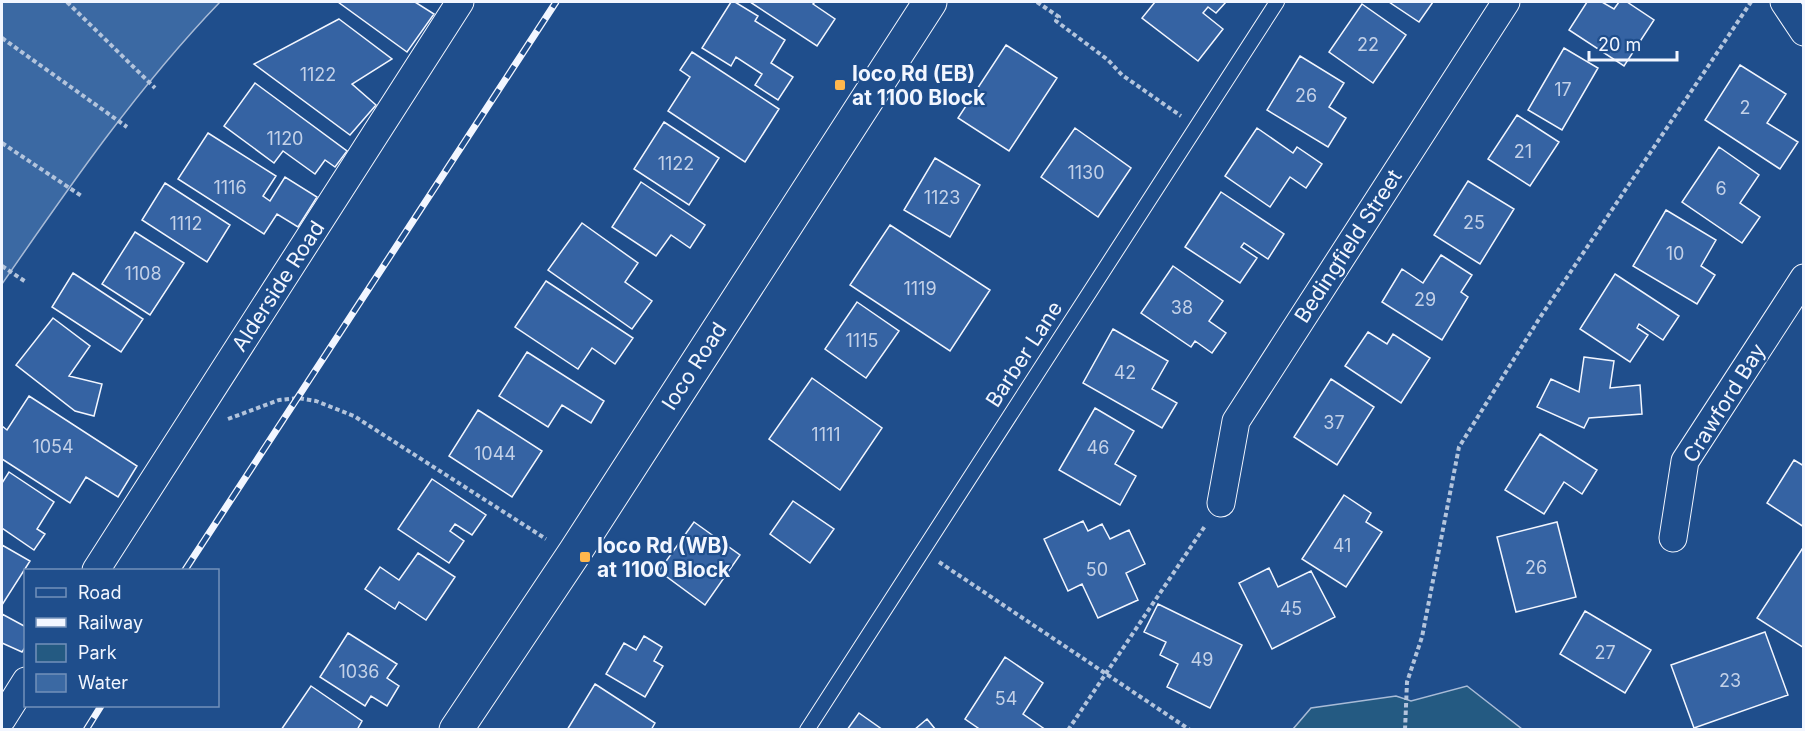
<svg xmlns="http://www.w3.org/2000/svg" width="1805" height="731" viewBox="0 0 1805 731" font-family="Inter,sans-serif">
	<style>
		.green { fill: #245a82; stroke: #a8bbd7; stroke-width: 1.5 }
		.water { fill: #3b69a3; stroke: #a8bbd7; stroke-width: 1.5 }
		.building { fill: #3563a3; stroke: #f2f6ff; stroke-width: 1.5 }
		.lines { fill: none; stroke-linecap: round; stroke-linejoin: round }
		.lane-casing { stroke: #f2f6ff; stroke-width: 16 }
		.street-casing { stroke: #f2f6ff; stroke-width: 29 }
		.secondary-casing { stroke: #f2f6ff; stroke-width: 35 }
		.path { stroke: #b3c4dc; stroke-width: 4; stroke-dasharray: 4.5 3; stroke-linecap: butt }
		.lane { stroke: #1f4e8c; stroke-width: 14 }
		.street { stroke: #1f4e8c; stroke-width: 27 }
		.secondary { stroke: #1f4e8c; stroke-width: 33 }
		.rail-casing { stroke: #f2f6ff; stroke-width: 7 }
		.rail { stroke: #1f4e8c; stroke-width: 4.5; stroke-dasharray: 14; stroke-linecap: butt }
		.poi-dot { fill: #ffb74d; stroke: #1f4e8c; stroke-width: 2 }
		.labels { text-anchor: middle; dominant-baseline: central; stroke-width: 4.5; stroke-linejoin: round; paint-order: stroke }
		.number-label { font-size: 18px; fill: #c3d1e8 }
		.poi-label { font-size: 21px; font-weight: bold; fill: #f2f6ff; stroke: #1f4e8c; text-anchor: start }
		.street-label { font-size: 21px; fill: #f2f6ff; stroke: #1f4e8c }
	</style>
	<rect width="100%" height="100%" fill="#1f4e8c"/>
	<path class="green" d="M1467 686 1522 729H1293L1311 708 1396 696 1411 701Z"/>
	<path class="water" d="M2 2H220C138 87 69 187 2 284Z"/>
	<path class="building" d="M338 2H415L434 14 407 52Z
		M731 2H735L758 16 755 21 785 40 771 63 793 77 778 100 755 85 762 74 736 57 731 66 702 48Z
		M750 2H815L813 4 835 19 817 46Z
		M1155 2H1226L1216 13 1208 7 1203 13 1223 29 1198 61 1142 18Z
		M1389 2H1433L1419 22Z
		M1587 2H1602L1614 9 1619 2H1627L1654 20 1624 66 1569 30Z
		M1362 4 1406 35 1373 83 1329 52Z
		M339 19 392 59 352 84 376 105 350 135 254 64Z
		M1006 45 1057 78 1009 151 958 118Z
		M1564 48 1598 68 1562 130 1528 110Z
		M692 52 779 109 745 162 668 111 690 77 680 70Z
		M1300 56 1344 83 1329 107 1346 118 1328 147 1267 110Z
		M1740 65 1786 94 1767 123 1798 142 1780 169 1705 120Z
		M255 83 347 151 335 167 325 160 315 174 283 151 274 163 224 126Z
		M1517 115 1559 142 1530 186 1488 159Z
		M664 122 719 158 689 205 634 169Z
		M1075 128 1131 168 1098 217 1041 177Z
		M1257 128 1293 153 1297 147 1322 164 1306 188 1290 177 1270 207 1225 176Z
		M208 133 276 176 263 196 270 201 285 177 317 197 298 227 277 214 264 234 178 179Z
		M1719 147 1759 175 1740 203 1760 217 1742 243 1682 202Z
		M935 158 980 185 950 237 904 210Z
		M1468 181 1514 209 1480 264 1434 235Z
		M641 182 705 225 690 248 671 235 656 256 612 227Z
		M165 183 230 225 207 262 142 220Z
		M1221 192 1284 234 1268 259 1244 243 1241 247 1257 258 1240 283 1185 247Z
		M1666 210 1716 240 1701 266 1715 275 1697 304 1633 266Z
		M582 223 638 263 625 282 652 301 632 329 548 270Z
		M890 225 990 290 950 351 850 285Z
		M135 232 184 263 150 315 102 284Z
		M1441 255 1472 275 1461 292 1468 297 1442 340 1382 302 1402 269 1423 283Z
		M1173 266 1223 301 1209 321 1226 333 1212 353 1195 341 1191 347 1141 313Z
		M73 273 143 319 121 352 52 307Z
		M1615 274 1679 316 1663 340 1639 324 1637 328 1648 335 1630 362 1580 329Z
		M546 281 633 338 615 364 592 348 578 369 515 327Z
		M857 302 899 331 866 378 825 349Z
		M53 318 90 346 69 376 102 384 94 416 75 411 16 365Z
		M1113 329 1168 361 1152 389 1177 403 1162 428 1083 383Z
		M1368 332 1387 344 1393 334 1430 358 1401 403 1345 366Z
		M527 352 604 401 591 423 562 405 548 427 499 396Z
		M1584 357 1614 361 1610 388 1640 385 1642 414 1589 418 1584 428 1537 407 1551 379 1579 392Z
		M812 378 882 428 840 490 769 439Z
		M1331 379 1374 407 1337 465 1294 437Z
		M29 396 137 466 118 497 86 477 70 503 2 459V426L7 430Z
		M1095 408 1134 431 1115 464 1136 476 1120 505 1059 470Z
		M478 410 542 451 512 497 449 456Z
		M1540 434 1597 470 1582 494 1564 482 1544 514 1505 490Z
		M1794 460 1804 466V527L1767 503Z
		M9 472 54 502 37 529 45 534 34 550 2 528V483Z
		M432 479 486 515 472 535 455 524 450 531 464 541 449 563 398 529Z
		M1344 495 1371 513 1366 522 1382 532 1346 587 1302 559Z
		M793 501 834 529 810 563 770 534Z
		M1083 521 1088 531 1102 524 1110 539 1129 530 1145 564 1126 573 1138 600 1098 618 1082 584 1068 591 1044 539Z
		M694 522 740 555 705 605 659 571Z
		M1557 522 1576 597 1516 612 1497 537Z
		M2 545 30 561 2 605Z
		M1804 546V648L1757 618Z
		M418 553 455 577 426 620 399 602 395 609 365 589 380 567 399 580Z
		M1269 568 1278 587 1311 571 1335 617 1272 649 1239 583Z
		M1158 604 1242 645 1210 708 1167 687 1178 664 1160 655 1166 642 1144 632Z
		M1585 611 1651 650 1625 693 1560 654Z
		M2 614 26 627V646L22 652 2 643Z
		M1765 632 1788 695 1694 728 1671 665Z
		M348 633 397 664 387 678 399 686 387 706 371 696 365 706 320 677Z
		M644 636 662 647 654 661 663 666 645 697 606 674 624 643 636 650Z
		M1005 657 1043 683 1023 714 1046 730H981L965 719Z
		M595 684 655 723 651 730H567Z
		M311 686 362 721 357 730H281Z
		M859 713 883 730H847Z
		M927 719 936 730H914Z"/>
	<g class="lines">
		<g class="lane-casing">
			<path id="lane" d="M807 730 1277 2"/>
		</g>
		<g class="street-casing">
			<path id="street" d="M1784 2 1804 32
				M1221 503 1236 421 1506 2
				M1673 538 1685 461 1804 278
				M96 570 460 2
				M2 719 26 681"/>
		</g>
		<g class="secondary-casing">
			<path id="secondary" d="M456 730 575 552 930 2"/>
		</g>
		<path class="path" d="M67 2 155 88
			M1037 2 1059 17 1056 21 1108 60 1122 75 1181 116
			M2 38 127 127
			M2 143 83 197
			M2 266 26 282
			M228 419 279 400 298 398 316 401 354 416 546 539
			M939 562 1190 730
			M1068 730 1205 526
			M1405 730 1407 682 1422 637 1459 447 1539 319 1751 2"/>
		<use href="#lane" class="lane"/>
		<use href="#street" class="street"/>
		<use href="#secondary" class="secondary"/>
		<g class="rail-casing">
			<path id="rail" d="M185 570 556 2
				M86 730 101 706"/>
		</g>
		<use href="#rail" class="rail"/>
	</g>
	<g class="poi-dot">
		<rect x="834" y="79" width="12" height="12" rx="3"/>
		<rect x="579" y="551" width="12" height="12" rx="3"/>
	</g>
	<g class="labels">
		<g class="number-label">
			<text x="1368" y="44">22</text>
			<text x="318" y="74">1122</text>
			<text x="1563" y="89">17</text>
			<text x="1306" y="95">26</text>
			<text x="1745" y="107">2</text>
			<text x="285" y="138">1120</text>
			<text x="1523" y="151">21</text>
			<text x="676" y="163">1122</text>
			<text x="1086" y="172">1130</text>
			<text x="230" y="187">1116</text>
			<text x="1721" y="188">6</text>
			<text x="942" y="197">1123</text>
			<text x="1474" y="222">25</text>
			<text x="186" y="223">1112</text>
			<text x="1675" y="253">10</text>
			<text x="143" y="273">1108</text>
			<text x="920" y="288">1119</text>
			<text x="1425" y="299">29</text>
			<text x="1182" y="307">38</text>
			<text x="862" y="340">1115</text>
			<text x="1125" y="372">42</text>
			<text x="1334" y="422">37</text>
			<text x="826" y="434">1111</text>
			<text x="53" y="446">1054</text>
			<text x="1098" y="447">46</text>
			<text x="495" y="453">1044</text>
			<text x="1342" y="545">41</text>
			<text x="1536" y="567">26</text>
			<text x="1097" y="569">50</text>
			<text x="1291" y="608">45</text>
			<text x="1605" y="652">27</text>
			<text x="1202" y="659">49</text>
			<text x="359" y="671">1036</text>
			<text x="1730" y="680">23</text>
			<text x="1006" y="698">54</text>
		</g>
		<g class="poi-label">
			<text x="852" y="73">Ioco Rd (EB)<tspan x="852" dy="24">at 1100 Block</tspan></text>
			<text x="597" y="545">Ioco Rd (WB)<tspan x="597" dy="24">at 1100 Block</tspan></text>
		</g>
		<g class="street-label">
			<text transform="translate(1348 246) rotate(-57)">Bedingfield Street</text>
			<text transform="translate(278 286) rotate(-57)">Alderside Road</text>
			<text transform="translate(1024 354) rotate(-57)">Barber Lane</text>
			<text transform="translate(694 366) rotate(-57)">Ioco Road</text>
			<text transform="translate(1724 403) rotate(-58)">Crawford Bay</text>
		</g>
	</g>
	<rect width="1805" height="731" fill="none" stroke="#f2f6ff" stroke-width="6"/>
	<rect x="24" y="569" width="195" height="138" fill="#1f4e8c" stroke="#7391ba" stroke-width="1.5"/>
	<rect x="36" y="588" width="30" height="9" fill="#1f4e8c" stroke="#7391ba" stroke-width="1.5"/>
	<text x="78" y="599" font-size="18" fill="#f2f6ff">Road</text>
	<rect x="36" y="618" width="30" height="9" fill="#f2f6ff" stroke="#7391ba" stroke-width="1.5"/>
	<text x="78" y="629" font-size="18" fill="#f2f6ff">Railway</text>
	<rect x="36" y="644" width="30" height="18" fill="#245a82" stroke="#7391ba" stroke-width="1.5"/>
	<text x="78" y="659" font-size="18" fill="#f2f6ff">Park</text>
	<rect x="36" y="674" width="30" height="18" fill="#3b69a3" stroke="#7391ba" stroke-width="1.5"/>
	<text x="78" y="689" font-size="18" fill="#f2f6ff">Water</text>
	<path d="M1589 51v9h88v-9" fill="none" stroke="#f2f6ff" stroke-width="3"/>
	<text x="1598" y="51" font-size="18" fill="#f2f6ff" stroke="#1f4e8c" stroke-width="4.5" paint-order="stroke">20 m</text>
</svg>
